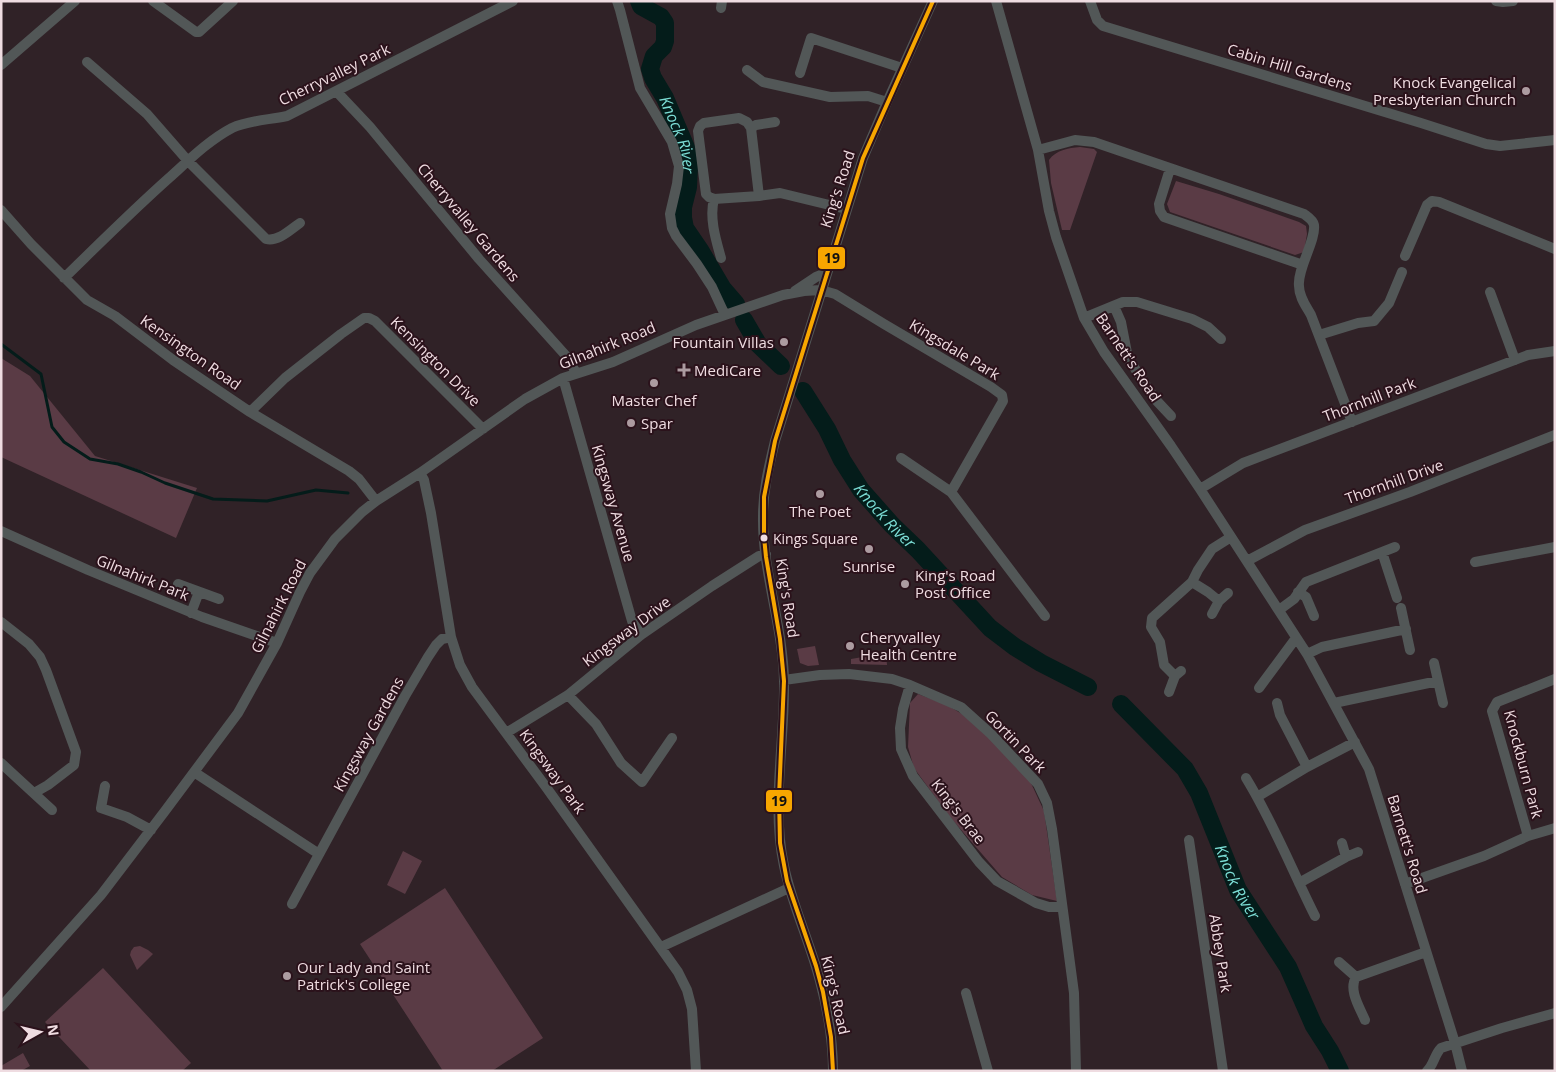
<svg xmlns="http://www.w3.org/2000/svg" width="1556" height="1072" viewBox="0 0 1556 1072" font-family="'Open Sans',sans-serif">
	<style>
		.green { fill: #5a3b45 }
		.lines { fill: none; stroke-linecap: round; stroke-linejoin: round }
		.stream { stroke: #041c1a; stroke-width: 3 }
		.river { stroke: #041c1a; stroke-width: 18 }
		.minor { stroke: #525757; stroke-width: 10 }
		.bus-1-casing { stroke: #2b121b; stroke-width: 8 }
		.bus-1 { stroke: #f7a600; stroke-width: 4 }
		.poi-dot { fill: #ac9ba0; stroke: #2b121b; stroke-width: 2 }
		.bus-dot { fill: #efdce1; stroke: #2b121b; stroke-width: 2 }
		.labels { text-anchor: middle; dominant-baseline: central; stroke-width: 4; stroke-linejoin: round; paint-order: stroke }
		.bus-label { font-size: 14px; fill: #efdce1; stroke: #2b121b; text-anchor: start }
		.street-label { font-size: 15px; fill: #efdce1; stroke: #2b121b }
		.poi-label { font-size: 15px; fill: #efdce1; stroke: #2b121b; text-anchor: start }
		.water-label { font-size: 16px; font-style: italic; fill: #7bdcd4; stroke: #2b121b }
		.line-badge { stroke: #2b121b; stroke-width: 2 }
		.pale-badge-label { font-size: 14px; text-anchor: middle; font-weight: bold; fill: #111 }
	</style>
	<rect width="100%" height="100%" fill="#302227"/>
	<path class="green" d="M1080 147 1094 149 1097 152 1070 230H1062L1051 183 1049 160C1056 150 1068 148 1080 147Z
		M1176 181 1219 194 1299 222 1306 226 1307 234 1304 252 1295 255 1170 212 1167 204Z
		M1 358 30 376 95 456 197 488 176 538 1 457Z
		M815 646 819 665 808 666 800 663 797 649Z
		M886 653 887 665 851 664V659Z
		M918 694 947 705 962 714 988 737 1030 781 1044 811 1057 901 1032 895 1002 877 949 816 914 768 908 747 910 703Z
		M403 851 422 861 405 894 387 885Z
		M445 888 543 1038 492 1071H443L360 944Z
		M140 946 148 950 153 954 137 970 130 955 131 951 134 947Z
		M103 968 191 1063 182 1071H91L45 1022Z
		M23 1053 30 1066 21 1071H1V1066Z"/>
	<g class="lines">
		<path class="stream" d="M1 344 41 374 52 427 64 442 90 459 118 464 141 472 165 483 213 499 267 501 316 490 348 493"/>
		<g class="river">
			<path id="s1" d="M639 1 641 6 661 17 665 23V41L663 47 654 56 650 69 653 78 665 98 687 150 689 167 688 187 683 207V218L685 228 700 250 723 289 736 304"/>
			<path d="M744 320 758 344 781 366"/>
			<path id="s2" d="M803 391 827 429 842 460 861 490 892 525 918 550 990 628 1015 647 1041 663 1088 687"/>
			<path id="s3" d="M1121 704 1185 769 1199 793 1238 890 1288 967 1314 1026 1330 1051 1340 1071"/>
		</g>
		<path class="minor" d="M153 1 196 32H199L233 1
			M617 1 620 10 640 88 672 142 679 166 677 184 670 214 672 228 676 236 697 264 712 287 725 315
			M996 1 1038 150 1049 211 1056 237 1084 318 1104 352 1171 446 1200 489 1307 654 1369 769 1455 1043 1462 1071
			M1090 1 1097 20 1103 26 1421 123 1486 144 1500 146 1555 140
			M1496 1 1503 2 1513 1
			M721 8 722 1
			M87 62 147 114 188 161 266 239C278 242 290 230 300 223
			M1 65 75 1
			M747 70 763 82 830 97 868 96 887 102
			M800 73 811 38 902 68
			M337 92 370 127 479 259 568 358 576 373
			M751 128 756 125 775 122
			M1038 150 1075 140 1094 142 1304 214C1308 217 1313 220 1314 225 1316 241 1297 269 1299 286 1299 297 1306 306 1311 315L1352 422
			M1170 169 1159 204 1160 211 1164 217 1303 265
			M759 196 714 199 709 197 706 194 698 131 700 126 704 123 739 118 747 122 751 128 759 196 780 193 846 209
			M714 199C709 218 716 240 721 258
			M1 210 31 244 87 300 115 316 173 360 250 412 349 471 359 479 376 501
			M1405 256 1427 205 1432 201 1439 202 1555 249
			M64 278C99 244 133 210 169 178 188 161 209 140 232 128 249 120 269 120 287 116L513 1
			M795 291 816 277 826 273
			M1490 292 1515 360
			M1114 306 1121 322 1128 358 1155 399 1171 416
			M1084 318 1123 302H1137L1192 319 1208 327 1221 339
			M1319 335 1358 323 1374 321 1389 303 1402 272
			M563 378 632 621 641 635
			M250 412 285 378 341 334 364 318H369L375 321 483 429
			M901 458 951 492 1045 616
			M420 473 424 480 431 513 451 637 460 665 472 687 546 787 678 972 687 990 692 1009 696 1071
			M1200 489 1243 463 1528 355 1555 351
			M1 531 88 570 202 617 277 643
			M1382 552 1397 598
			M1247 561 1305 530 1410 492 1555 435
			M1475 562 1555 547
			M1192 582 1208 592 1219 601
			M178 584 219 599
			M1298 592 1306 597 1314 616
			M1401 608 1410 650
			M1279 610 1294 599 1306 582 1395 547
			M191 613 199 592
			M1212 614 1219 601 1228 593
			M1 622 29 644 40 657 46 670 76 752 74 765 48 785 34 793
			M1307 654 1322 647 1406 629
			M1434 663 1443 703
			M1175 676 1164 665 1160 642 1151 627 1152 618 1192 582 1198 570 1212 549 1231 537
			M784 680 820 675 849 674 892 679 910 685 961 707 991 734 1038 784 1047 803 1052 829 1074 993 1076 1071
			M910 685 903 709 900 728 901 749 913 776 979 862 997 881 1036 903 1049 907H1062
			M1259 688 1296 638
			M1169 692 1175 676 1181 671
			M568 695 596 724 621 763 642 782 672 738
			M1277 703 1280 715 1307 767
			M1334 703 1438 681
			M506 733 568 695 641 635 712 586 759 556 766 554
			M1 763 52 810
			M194 772 319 854
			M1246 778C1273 822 1292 870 1315 916
			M105 786 101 808 127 817 151 830
			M1257 797 1307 767 1355 742
			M1528 836 1492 711 1497 702 1555 679
			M1189 840 1223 1071
			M1342 843 1346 857
			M1299 883 1346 857 1358 852
			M1405 884 1484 856 1528 836 1555 828
			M292 904 405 696 428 657 436 645 442 639 451 637
			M661 947 789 888
			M1339 962 1356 977
			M966 993 988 1071
			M1 1007 101 895 165 811 238 713 277 643 300 592 310 573 335 539 362 512 376 501 420 473 525 399 563 378 613 362 696 325 783 295 804 291 821 290 835 294 884 324 991 387 1002 395 1003 401 951 492
			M1365 1020C1360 1008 1348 990 1356 977L1426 952
			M833 1071C833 1040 828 1011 820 981 810 942 792 905 784 866 771 805 785 742 784 681 783 625 762 571 763 516 763 490 769 466 775 441L863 158 887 102 933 1
			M1427 1071C1434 1065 1434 1055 1441 1048L1502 1028 1555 1013"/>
		<g class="bus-1-casing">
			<path id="bus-1" d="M833 1071 831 1037 823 992 816 966 787 881 780 843 779 797 784 681 780 639 766 557 764 537V497L775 441 863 158 933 1"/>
		</g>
		<use href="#bus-1" class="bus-1"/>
	</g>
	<g class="poi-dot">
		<circle cx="1526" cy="91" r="5"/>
		<circle cx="784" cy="342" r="5"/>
		<path d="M681.5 362.5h5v5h5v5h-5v5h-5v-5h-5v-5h5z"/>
		<circle cx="654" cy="383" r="5"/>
		<circle cx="631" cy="423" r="5"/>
		<circle cx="820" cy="494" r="5"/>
		<circle cx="869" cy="549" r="5"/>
		<circle cx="905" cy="584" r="5"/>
		<circle cx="850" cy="646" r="5"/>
		<circle cx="287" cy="976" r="5"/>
	</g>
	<circle class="bus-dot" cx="764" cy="538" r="4.5"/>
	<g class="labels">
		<g class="bus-label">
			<text x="773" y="538">Kings Square</text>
		</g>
		<g class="street-label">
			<text transform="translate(1290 67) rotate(17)">Cabin Hill Gardens</text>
			<text transform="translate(334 74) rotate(-26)">Cherryvalley Park</text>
			<text transform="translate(837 189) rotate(-72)">King's Road</text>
			<text transform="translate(469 222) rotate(50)">Cherryvalley Gardens</text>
			<text transform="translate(607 345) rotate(-22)">Gilnahirk Road</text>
			<text transform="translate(955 349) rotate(31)">Kingsdale Park</text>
			<text transform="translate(191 352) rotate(35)">Kensington Road</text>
			<text transform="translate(1129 357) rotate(56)">Barnett's Road</text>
			<text transform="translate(436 361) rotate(45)">Kensington Drive</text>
			<text transform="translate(1369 399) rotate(-21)">Thornhill Park</text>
			<text transform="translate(1394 481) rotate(-20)">Thornhill Drive</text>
			<text transform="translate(614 503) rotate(74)">Kingsway Avenue</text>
			<text transform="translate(143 577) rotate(22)">Gilnahirk Park</text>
			<text transform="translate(788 598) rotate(81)">King's Road</text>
			<text transform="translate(278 606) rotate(-63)">Gilnahirk Road</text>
			<text transform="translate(626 631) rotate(-37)">Kingsway Drive</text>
			<text transform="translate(368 734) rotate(-61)">Kingsway Gardens</text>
			<text transform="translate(1016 741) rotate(46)">Gortin Park</text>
			<text transform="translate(1524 764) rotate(75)">Knockburn Park</text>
			<text transform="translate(553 771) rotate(54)">Kingsway Park</text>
			<text transform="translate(959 811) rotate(52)">King's Brae</text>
			<text transform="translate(1408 844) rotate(73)">Barnett's Road</text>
			<text transform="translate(1221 953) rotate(81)">Abbey Park</text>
			<text transform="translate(836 995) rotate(77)">King's Road</text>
		</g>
		<g class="poi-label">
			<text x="1516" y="82" text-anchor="end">Knock Evangelical<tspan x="1516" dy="17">Presbyterian Church</tspan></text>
			<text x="774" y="342" text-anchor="end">Fountain Villas</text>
			<text x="694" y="370">MediCare</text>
			<text x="654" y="400" text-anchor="middle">Master Chef</text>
			<text x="641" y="423">Spar</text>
			<text x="820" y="511" text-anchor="middle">The Poet</text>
			<text x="869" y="566" text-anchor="middle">Sunrise</text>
			<text x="915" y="575">King's Road<tspan x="915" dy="17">Post Office</tspan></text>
			<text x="860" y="637">Cheryvalley<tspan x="860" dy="17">Health Centre</tspan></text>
			<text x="297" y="967">Our Lady and Saint<tspan x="297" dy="17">Patrick's College</tspan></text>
		</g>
		<g class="water-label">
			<text stroke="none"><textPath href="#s1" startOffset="158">Knock River</textPath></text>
			<text stroke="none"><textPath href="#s2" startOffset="150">Knock River</textPath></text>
			<text stroke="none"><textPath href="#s3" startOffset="216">Knock River</textPath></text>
		</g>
	</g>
	<g class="line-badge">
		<rect x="817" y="246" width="29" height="24" rx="5" fill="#f7a600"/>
		<rect x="765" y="789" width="28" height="24" rx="5" fill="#f7a600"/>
	</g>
	<g class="pale-badge-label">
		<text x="832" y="263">19</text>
		<text x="779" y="806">19</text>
	</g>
	<rect width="1556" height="1072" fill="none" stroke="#efdce1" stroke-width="5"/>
	<g transform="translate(40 1032) rotate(82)" stroke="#2b121b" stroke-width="4" paint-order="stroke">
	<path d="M0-4L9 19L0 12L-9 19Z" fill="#efdce1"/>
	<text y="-8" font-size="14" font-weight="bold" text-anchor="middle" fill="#efdce1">N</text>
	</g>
</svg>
